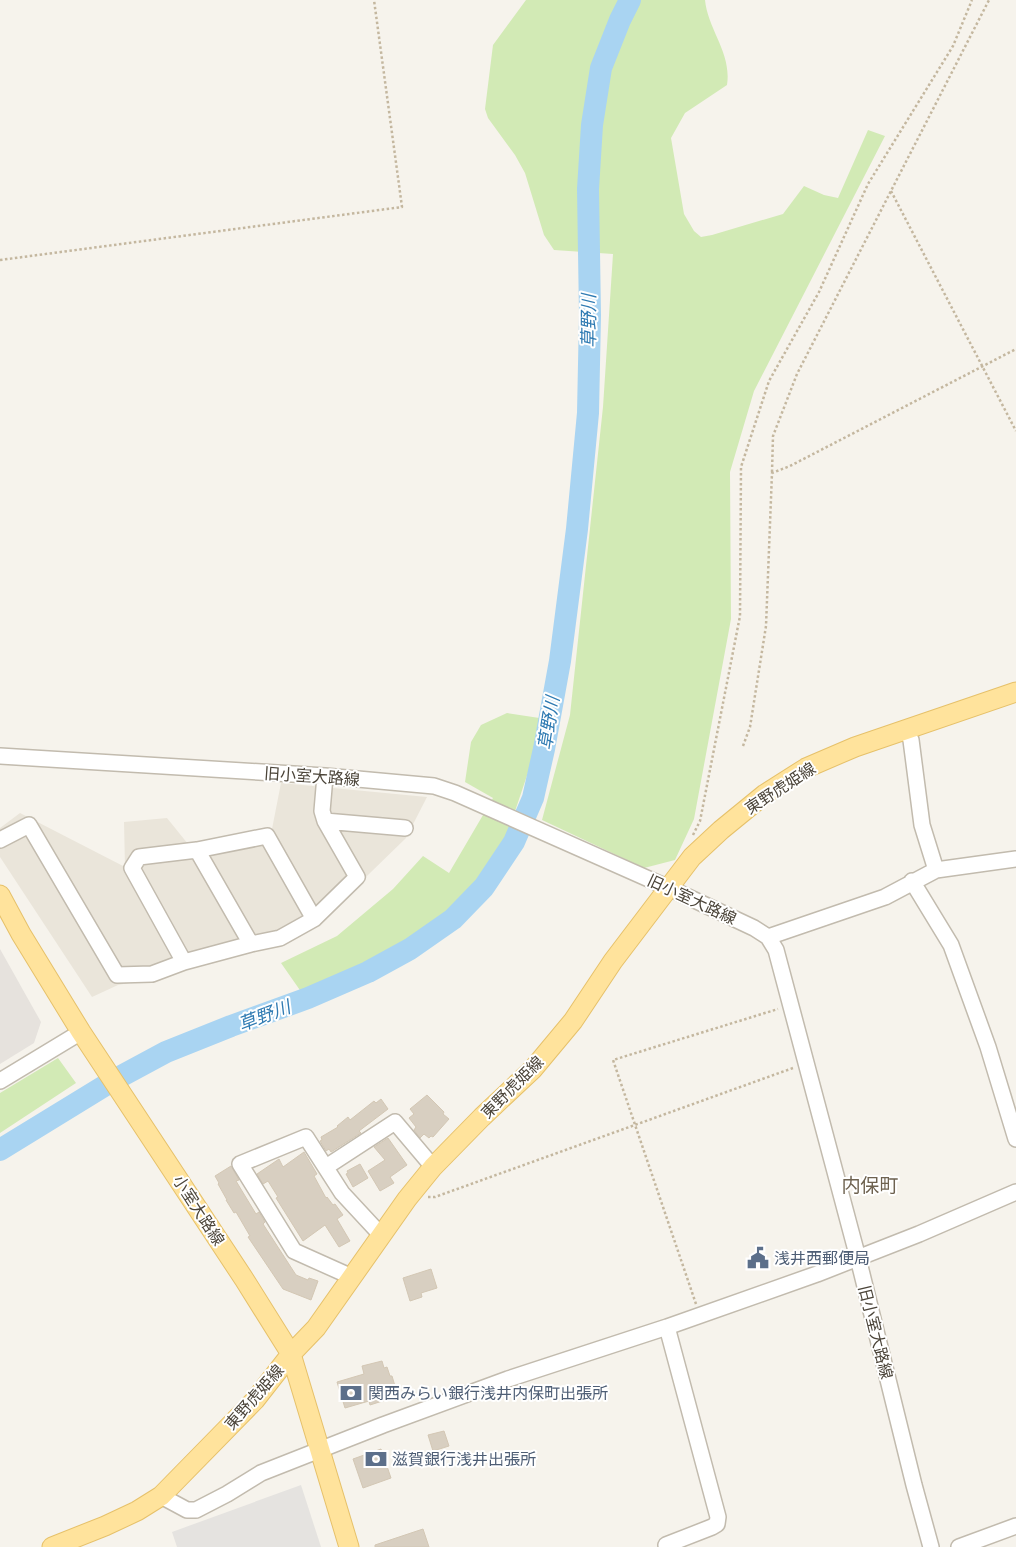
<svg xmlns="http://www.w3.org/2000/svg" width="1016" height="1547" viewBox="0 0 1016 1547" font-family="Ubuntu,'Noto Sans JP',sans-serif">
	<style>
		.residential { fill: #eae5da }
		.industrial { fill: #e6e2dd }
		.green { fill: #d2eab5 }
		.parking { fill: #e5e3e0 }
		.lines { fill: none; stroke-linecap: round; stroke-linejoin: round }
		.river { stroke: #a9d4f2; stroke-width: 22 }
		.building { fill: #d8cfc1; stroke: #d3c7b4 }
		.minor-casing { stroke: #c2bbae; stroke-width: 18 }
		.major-casing { stroke: #e6c16a; stroke-width: 21 }
		.path { stroke: #c4b79f; stroke-width: 2.5; stroke-dasharray: 2.5 2.5; stroke-linecap: butt }
		.minor { stroke: #fff; stroke-width: 15 }
		.major { stroke: #ffe39c; stroke-width: 19 }
		.labels { text-anchor: middle; dominant-baseline: central; stroke-width: 4; stroke-linejoin: round; paint-order: stroke }
		.street-label { font-size: 16px; fill: #4b4439; stroke: #fff }
		.service-label { font-size: 16px; fill: #4e5e75; stroke: #fff; text-anchor: start }
		.water-label { font-size: 18px; font-style: italic; fill: #2e7ab2; stroke: #fff }
		.quarter-label { font-size: 19px; fill: #6e6250; stroke: #fff }
	</style>
	<rect width="100%" height="100%" fill="#f6f3ec"/>
	<path class="residential" d="M281 783 427 797 406 838 332 910 151 979 118 985 92 997 0 857V828L20 813 125 867 124 822 167 818 188 844 272 829Z"/>
	<path class="industrial" d="M0 949 41 1022 34 1043 0 1064Z"/>
	<path class="green" d="M526 0H705C708 30 732 53 727 85L685 113 671 138 684 214 694 231 701 237 712 235 783 214 804 186 824 195 838 198 868 130 885 136 754 391 730 472 731 619 694 819 675 860 644 868 542 820 570 715 603 407 613 254 554 250 544 235 525 173 515 155 488 118 485 109 493 45Z
		M507 713 546 719 505 841 459 906 397 950 304 996 281 963 337 936 393 889 423 856 449 873 493 798 465 782 471 742 481 725Z
		M58 1058 76 1083 0 1133V1093Z"/>
	<path class="parking" d="M301 1485 321 1547H177L172 1532Z"/>
	<g class="lines">
		<path class="river" d="M0 1150 114 1080 166 1052 231 1026 308 998 368 972 410 949 453 919 484 887 514 842 533 798 544 749 560 661 577 529 588 413 590 315 588 189 592 125 601 68 620 20 630 0"/>
	</g>
	<path class="building" d="M427 1095 444 1112 443 1114 449 1119 433 1137 431 1136 429 1138 424 1134 420 1138 414 1130 416 1127 409 1118 414 1114 410 1109Z
		M381 1099 388 1109 359 1131 361 1133 331 1152 329 1149 326 1151 320 1141 322 1140 321 1137 338 1127 337 1126 348 1117 350 1120 374 1101 376 1103Z
		M388 1138 407 1165 390 1177 394 1183 380 1191 368 1171 385 1160 374 1147Z
		M304 1152 317 1174 314 1176 326 1198 327 1197 333 1205 335 1204 343 1215 337 1219 350 1241 339 1247 325 1225 303 1241 276 1198 278 1197 268 1181 263 1184 257 1174 279 1159 283 1167Z
		M360 1164 368 1178 353 1187 346 1174 348 1173 347 1171Z
		M231 1166 239 1180 236 1181 256 1214 259 1212 265 1222 263 1224 296 1275 308 1280 309 1278 318 1281 311 1300 283 1289 248 1237 250 1236 236 1212 234 1213 226 1200H227L218 1184 219 1183 215 1176Z
		M431 1269 437 1288 421 1293 422 1297 410 1301 403 1278Z
		M382 1361 384 1368 387 1367 390 1376H392L398 1396 370 1405 369 1401 345 1408 337 1382 364 1374 362 1366Z
		M444 1431 449 1446 433 1451 428 1435Z
		M381 1449 391 1478 363 1488 353 1459Z
		M423 1529 429 1547H375V1545Z"/>
	<g class="lines">
		<g class="minor-casing">
			<path id="minor" d="M906 729 911 740 922 825 936 870
				M0 756 325 776 434 786 455 793 669 888 754 928 768 937 776 950 858 1258 914 1485 931 1547
				M325 821 405 828
				M0 840 29 825 117 975 152 974 184 962 251 944 280 938 314 919 357 877 325 821 322 811 325 776
				M197 850 251 944
				M912 881 951 945 988 1047 1016 1139
				M768 937 885 897 936 870 1016 859
				M184 962 132 868 139 857 197 850 267 836 314 919
				M0 1081 81 1032
				M326 1167 395 1122 433 1167
				M352 1277 294 1251 240 1164 306 1137 342 1193 381 1235
				M161 1496 187 1510H196L227 1494 261 1473 383 1425 508 1379 667 1327 817 1274 919 1234 1016 1192
				M667 1547 666 1545 712 1527 717 1524 718 1517 667 1327
				M959 1547 1016 1526"/>
		</g>
		<g class="major-casing">
			<path id="major" d="M0 895 21 934 81 1032 244 1279 291 1354 349 1547
				M52 1547 105 1526 137 1511 161 1496 255 1400 291 1354 316 1328 407 1199 433 1167 482 1117 533 1069 573 1021 613 961 692 857 721 830 765 794 806 768 855 747 1016 692"/>
		</g>
		<path class="path" d="M891 191 1016 431
			M0 260 402 207 374 0
			M772 472 773 436 797 374 989 0
			M743 746 750 727 766 626 772 473 790 466 1016 349
			M693 835 700 821 740 616 741 467 769 381 819 292 868 184 953 46 972 0
			M428 1197H435L793 1068
			M696 1304 613 1060 778 1009"/>
		<use href="#minor" class="minor"/>
		<use href="#major" class="major"/>
	</g>
	<defs>
		<g id="civic-bare" transform="scale(1.725)"><path d="M-.6-6.5H3V-4.5H.6V-3L4-1V1h2V6H-6V1h2V-1L-.6-3ZM-1.2 2.5V6h2.4V2.5Z" fill="#5c6f8a" stroke="#fff" stroke-width="2.5" paint-order="stroke"/></g>
		<g id="bank-bare" transform="scale(1.725)"><path d="M-6-4H6V4H-6ZM0-2.3a2.3 2.3 0 1 0 0 4.6a2.3 2.3 0 1 0 0-4.6Z" fill="#5c6f8a" stroke="#fff" stroke-width="2.5" paint-order="stroke"/></g>
	</defs>
	<g fill-rule="evenodd">
		<use href="#civic-bare" x="758" y="1258"/>
		<use href="#bank-bare" x="351" y="1393"/>
		<use href="#bank-bare" x="376" y="1459"/>
	</g>
	<g class="labels">
		<g class="street-label">
			<text transform="translate(312 776) rotate(4)">旧小室大路線</text>
			<text transform="translate(780 788) rotate(-33)">東野虎姫線</text>
			<text transform="translate(692 899) rotate(25)">旧小室大路線</text>
			<text transform="translate(512 1087) rotate(-45)">東野虎姫線</text>
			<text transform="translate(199 1210) rotate(57)">小室大路線</text>
			<text transform="translate(876 1332) rotate(76)">旧小室大路線</text>
			<text transform="translate(254 1397) rotate(-49)">東野虎姫線</text>
		</g>
		<g class="service-label">
			<text x="774" y="1258">浅井西郵便局</text>
			<text x="368" y="1393">関西みらい銀行浅井内保町出張所</text>
			<text x="392" y="1459">滋賀銀行浅井出張所</text>
		</g>
		<g class="water-label">
			<text transform="translate(588 321) rotate(-90)">草野川</text>
			<text transform="translate(548 723) rotate(-81)">草野川</text>
			<text transform="translate(264 1015) rotate(-21)">草野川</text>
		</g>
		<g class="quarter-label">
			<text x="870" y="1185">内保町</text>
		</g>
	</g>
</svg>
